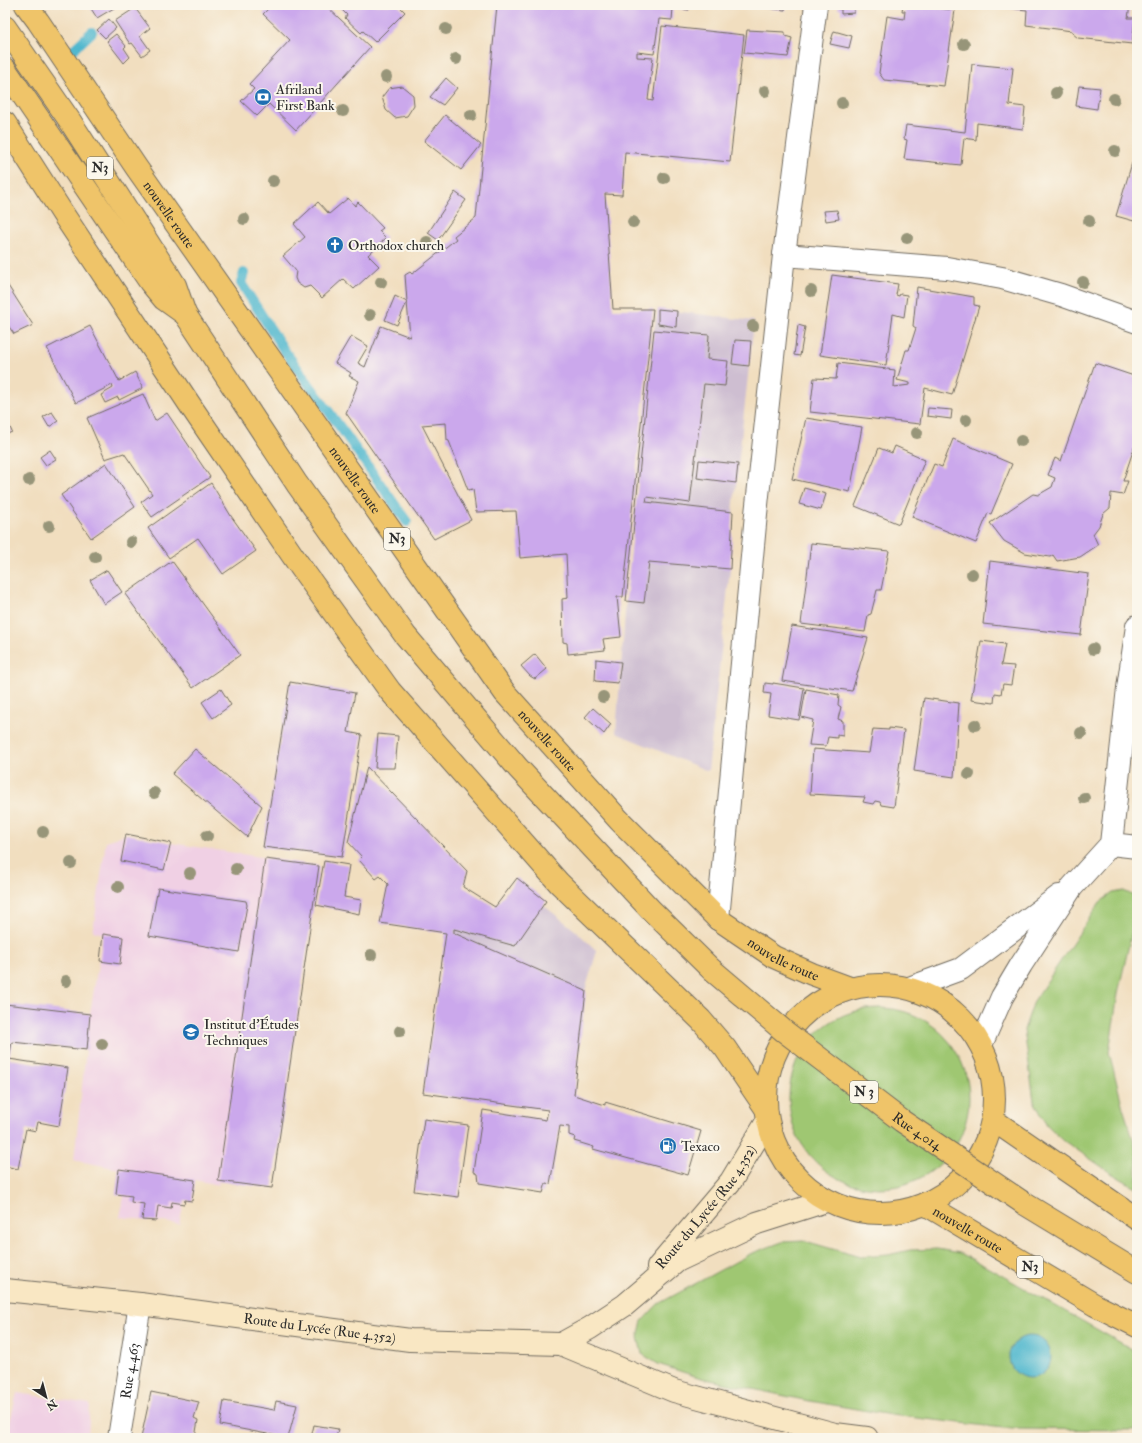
<svg xmlns="http://www.w3.org/2000/svg" width="1142" height="1443" viewBox="0 0 1142 1443" font-family="'IM FELL Double Pica',serif">
	<style>
		.built { fill: #f0d0e4 }
		.industrial { fill: #cebed1 }
		.green { fill: #9fc772; stroke: #65794e }
		.water { fill: #50b7ce; stroke: #3e717c }
		.lines { fill: none; stroke-linecap: round; stroke-linejoin: round }
		.stream { stroke: #50b7ce; stroke-width: 10 }
		.building { fill: #cba8ec }
		.minor-casing { stroke: #706a5f; stroke-width: 24 }
		.secondary-casing { stroke: #706a5f; stroke-width: 24 }
		.trunk-casing { stroke: #706a5f; stroke-width: 24 }
		.minor { stroke: #fff; stroke-width: 22 }
		.secondary { stroke: #f9e7c3; stroke-width: 22 }
		.trunk { stroke: #efc469; stroke-width: 22 }
		.trunk-bridge-casing { stroke: #706a5f; stroke-width: 24; stroke-linecap: butt }
		.trunk-bridge { stroke: #efc469; stroke-width: 22 }
		.tree { fill: #979579 }
		.labels { text-anchor: middle; dominant-baseline: central; stroke-width: 4; stroke-linejoin: round; paint-order: stroke }
		.shield { fill: #fbf7ec; stroke: #696865; stroke-width: 1 }
		.shield-label { font-size: 13px; font-weight: bold; fill: #2b2b2b }
		.poi-label { font-size: 14px; fill: #2b2b2b; stroke: #fbf7ec; text-anchor: start }
		.street-label { font-size: 14px; fill: #2b2b2b; stroke: #fbf7ec }
	</style>
	<rect width="100%" height="100%" fill="#fbf7ec"/>
	<filter id="ink" filterUnits="userSpaceOnUse"><feTurbulence type="fractalNoise" baseFrequency=".025" numOctaves="2"/><feDisplacementMap in="SourceGraphic" scale="8" xChannelSelector="R" yChannelSelector="G"/><feConvolveMatrix kernelMatrix="1 2 1 2 8 2 1 2 1" color-interpolation-filters="sRGB"/></filter>
	<filter id="wash" filterUnits="userSpaceOnUse"><feTurbulence type="fractalNoise" baseFrequency=".012" numOctaves="4" result="noise"/><feDisplacementMap in="SourceGraphic" scale="16" xChannelSelector="R" yChannelSelector="G"/><feGaussianBlur stdDeviation="0.9" result="paint"/><feColorMatrix in="noise" values="0 0 0 0 0 0 0 0 0 0 0 0 0 0 0 0 0 1.4 0 .05"/><feComposite in="paint" operator="in"/></filter>
	<g filter="url(#wash)">
		<rect width="100%" height="100%" fill="#f1debf"/>
		<path class="built" d="M126 834 171 843 319 866 272 1188 218 1181 219 1185 195 1180 192 1201 185 1200 179 1224 120 1217 124 1196 116 1194 119 1169 74 1160 90 1014 103 934 93 931 106 841Z
			M17 1393 90 1404 88 1438H6Z"/>
		<path class="industrial" d="M658 309 754 321 733 512 730 569 708 771 616 733 626 601 654 330Z
			M517 878 546 901 543 905 576 931 597 951 546 1120 547 1110 423 1093 446 933 495 907Z"/>
		<path class="green" d="M1124 891 1134 896 1136 914 1118 993 1109 1052 1123 1108 1137 1151V1188L1111 1173 1064 1141 1047 1125 1034 1101 1024 1030 1034 1001 1100 902 1113 893Z
			M789 1098a90 90 0 1 1 180 0a90 90 0 1 1-180 0Z
			M805 1241 860 1257 888 1255 910 1250 937 1249 960 1253 985 1266 1137 1352V1430L1012 1429 891 1415 804 1400 701 1378 658 1364 642 1354 638 1337 642 1321 658 1304 750 1254 782 1242Z"/>
		<path class="water" d="M1009 1357a21 21 0 1 1 42 0a21 21 0 1 1-42 0Z"/>
		<g class="lines">
			<path class="stream" d="M74 49 92 32
				M244 273 241 283 284 350 343 431 407 522"/>
		</g>
		<g id="blocks">
			<path class="building" d="M92 5H119L97 18 90 7Z
				M263 5H325L370 47 296 130 269 104 257 116 241 101 254 89 249 84 290 40 263 14 268 9Z
				M337 5H398L405 12 375 42 363 31 361 33 345 18 347 15Z
				M497 5H690L689 10 673 8 672 20 659 19 654 54 637 52V57L653 58 648 100 653 101 662 26 744 35 730 162 625 152 622 195 605 194 613 309H653L623 597H617L621 637 603 639 605 650 568 654 567 643 563 642 562 599 568 598 566 554 520 558 516 511 476 512 473 489 468 490 449 441 447 440 446 423 422 425 471 520 434 539 346 413 359 381 349 376 351 373 335 363 351 336 368 346 358 363 365 367 381 326 410 337 407 302 397 325 385 320 395 296 407 302 405 275 410 272 412 274 456 239 454 236 476 218Z
				M745 5H786L785 10 745 6Z
				M839 5H854V13L841 14V9H838Z
				M903 5 955 10 944 86 884 80 879 73 887 16 904 19 905 11H902Z
				M1008 5H1130L1128 18H1135L1132 44 1078 38 1072 33V31L1026 25 1027 10 1008 8Z
				M135 8 150 28 140 36 150 50 142 56 132 43 130 44 115 21Z
				M109 19 116 28 105 38 97 30Z
				M747 30 785 32V36L792 38 788 57 744 53Z
				M834 31 852 36 849 48 830 44Z
				M116 34 126 46 124 48 130 57 124 63 107 41Z
				M972 64 1013 68 1009 105 1025 107 1023 129 977 123 976 140 964 138 961 165 904 159 907 140 904 139 906 125 965 132Z
				M446 78 457 88 443 105 430 97Z
				M402 86 413 95 414 105 407 116 395 118 386 110 382 97 389 88Z
				M1079 86 1100 88 1097 109 1076 106Z
				M445 115 481 145 461 170 424 141Z
				M1132 163 1137 165V210L1134 221 1116 216Z
				M455 192 466 200 438 240 428 233Z
				M348 198 355 206 358 202 383 228 379 231 386 238 368 255 379 266 354 289 343 279 322 298 310 286 304 288 297 283 295 278 296 271 283 256 305 237 294 224 318 202 329 214Z
				M837 210 839 219 826 221 824 211Z
				M832 275 898 284 896 295 899 296 900 294 907 295 904 317 893 314 886 365 820 355Z
				M5 281 33 325 14 334 5 321Z
				M917 287 974 297V305L979 306 952 395 925 388 920 424 810 412 814 378 836 379 838 363 895 370 894 387 910 385V383L897 380 906 350H909L916 328 913 326Z
				M658 309 677 311 676 327 658 324Z
				M798 325 805 327 800 356 794 355Z
				M90 326 119 381 135 372 143 388 119 400 118 397 105 403 101 395 113 388 112 385 76 403 47 348Z
				M654 330 709 335 707 359 728 361 725 386 704 384 690 503 647 497 646 502 733 512 730 569 649 562 644 603 626 601Z
				M735 340 751 341 749 366 732 364Z
				M1095 363 1137 377V439L1123 481H1128L1123 495 1111 493 1110 508 1103 514 1099 526 1093 534 1098 545 1080 557 1057 561 1053 555 1050 557 1025 553 1004 541 990 523 1033 494 1038 495 1052 487 1055 478 1048 475 1055 458 1061 461Z
				M143 394 155 421 167 413 210 477 152 517 141 502 152 494 124 453 105 459 87 418Z
				M928 408 952 410 951 419 927 416Z
				M52 412 58 421 49 427 43 417Z
				M5 416 12 432 5 435Z
				M806 418 862 427 850 492 792 479Z
				M953 439 1012 464 991 514 988 513 976 543 912 517 934 464 942 467Z
				M895 446 918 456 920 458 925 460 899 524 855 506 879 448 892 453Z
				M50 450 56 459 46 465 40 457Z
				M699 460 738 464 736 483 697 478Z
				M106 463 135 507 91 538 61 495Z
				M211 483 231 516 256 551 223 574 198 538 169 558 148 528Z
				M804 488 826 494 821 510 799 504Z
				M811 543 889 551 881 590H877L871 614 868 615 865 632 801 624Z
				M172 561 240 655 193 688 125 594Z
				M990 561 1089 574 1081 635 983 624Z
				M107 570 122 592 104 604 90 580Z
				M792 626 868 638 852 691 782 681Z
				M981 641 1005 644 1001 665 1014 666 1011 685 1003 684 1001 694 995 693 994 703 971 700Z
				M535 654 547 669 535 679 530 676 521 666Z
				M596 659 621 662 618 683 595 681Z
				M290 682 355 693 348 732 362 735 342 857 263 847Z
				M765 683 773 684V683L804 688 799 720 768 715 771 694 764 693Z
				M221 689 231 705 213 718 202 702Z
				M806 689 839 695 838 705 841 707 838 719 843 721V736L837 735V738L828 737 826 746 809 745 813 720 801 717Z
				M924 698 959 703 954 777 914 771Z
				M593 708 611 724 604 734 585 717Z
				M889 728 904 730 894 807 881 805 880 802 875 801 873 804 863 802 865 797 810 794 813 749 869 753 873 729 889 730Z
				M378 734 398 736 395 768H375Z
				M195 749 262 806 247 837 172 774Z
				M367 767 467 871 463 887 495 907 517 878 546 901 515 946 454 929V933L586 991 574 1095 605 1105V1102L701 1131 688 1175 593 1149 594 1147 574 1141 575 1137 569 1135V1127L560 1126 550 1184 546 1183 543 1193 479 1183 478 1174 474 1172 483 1110 546 1120 548 1110 423 1093 446 933 380 923 388 884 380 876 376 879 359 860 362 857 348 842Z
				M126 834 171 843 164 870 121 861Z
				M265 859 319 866 272 1188 218 1181Z
				M324 861 349 865 344 897 361 900 359 914 316 905Z
				M158 888 246 901 247 905 239 952 149 936Z
				M103 934 123 937 120 964 100 961Z
				M5 1004 90 1014 87 1050 12 1042 9 1059 68 1068 59 1126 38 1122 36 1131 26 1129 18 1169 5 1166Z
				M424 1119 468 1125 458 1197 414 1191Z
				M119 1169 195 1180 192 1201 185 1200 184 1204 172 1202 171 1208 158 1206 156 1221 142 1220 144 1204 131 1202 132 1196 116 1194Z
				M151 1392 199 1402 194 1418 198 1420 195 1438H141Z
				M224 1401 274 1410 276 1401 297 1405 288 1438 220 1425Z
				M314 1425 338 1429 336 1438H311Z"/>
		</g>
	</g>
	<g filter="url(#ink)">
		<use href="#blocks" fill-opacity="0" stroke="#706a5f" stroke-width="1"/>
		<g class="lines">
			<g class="minor-casing">
				<g id="minor">
					<path d="M784 255 947 268 1002 278 1061 295 1137 322"/>
					<path d="M1111 844 1137 847"/>
					<path d="M718 919 756 514 784 255 816 5"/>
					<path d="M909 988 961 969 1059 896"/>
					<path d="M981 1045 1002 997 1021 965 1072 887 1111 844 1128 688 1137 626"/>
					<path id="s1" d="M119 1438 140 1304"/>
				</g>
			</g>
			<g class="secondary-casing">
				<g id="secondary">
					<path id="s2" d="M658 1267 731 1181 766 1123"/>
					<path id="s3" d="M5 1290 140 1304 410 1340 561 1344 590 1328 625 1305 677 1261 757 1223 826 1201"/>
					<path d="M561 1344 674 1391 835 1434 867 1438"/>
				</g>
			</g>
			<g class="trunk-casing">
				<g id="trunk">
					<path id="s4" d="M26 5 38 21 136 167 505 693 619 820 718 919 774 957 812 974 850 988"/>
					<path d="M5 27 70 121 165 269 175 285 185 314 297 484 405 635 518 768 650 909 712 970"/>
					<path d="M5 69 150 282 164 299 185 314"/>
					<path d="M5 123 63 214 192 408 297 562 390 691 559 883 701 1020 725 1048 765 1107"/>
					<circle cx="880" cy="1099" r="114"/>
					<path d="M993 1120 1137 1219"/>
					<path id="s5" d="M925 1204 1095 1305 1137 1326"/>
					<path d="M1025 1204 1137 1272"/>
				</g>
			</g>
			<use href="#minor" class="minor"/>
			<use href="#secondary" class="secondary"/>
			<use href="#trunk" class="trunk"/>
			<g class="trunk-bridge-casing">
				<g id="trunk-bridge">
					<path id="s6" d="M712 970 784 1031 902 1121 1025 1204"/>
				</g>
			</g>
			<use href="#trunk-bridge" class="trunk-bridge"/>
		</g>
		<g class="tree">
			<circle cx="446" cy="29" r="6"/>
			<circle cx="964" cy="44" r="6"/>
			<circle cx="456" cy="59" r="6"/>
			<circle cx="386" cy="77" r="6"/>
			<circle cx="765" cy="91" r="6"/>
			<circle cx="1056" cy="93" r="6"/>
			<circle cx="1114" cy="99" r="6"/>
			<circle cx="842" cy="103" r="6"/>
			<circle cx="343" cy="111" r="6"/>
			<circle cx="471" cy="115" r="6"/>
			<circle cx="1115" cy="151" r="6"/>
			<circle cx="664" cy="178" r="6"/>
			<circle cx="273" cy="181" r="6"/>
			<circle cx="244" cy="219" r="6"/>
			<circle cx="1089" cy="221" r="6"/>
			<circle cx="633" cy="222" r="6"/>
			<circle cx="907" cy="238" r="6"/>
			<circle cx="427" cy="242" r="6"/>
			<circle cx="381" cy="282" r="6"/>
			<circle cx="1083" cy="282" r="6"/>
			<circle cx="811" cy="291" r="6"/>
			<circle cx="370" cy="315" r="6"/>
			<circle cx="753" cy="326" r="6"/>
			<circle cx="966" cy="420" r="6"/>
			<circle cx="917" cy="433" r="6"/>
			<circle cx="1021" cy="441" r="6"/>
			<circle cx="29" cy="480" r="6"/>
			<circle cx="49" cy="526" r="6"/>
			<circle cx="131" cy="542" r="6"/>
			<circle cx="95" cy="557" r="6"/>
			<circle cx="972" cy="574" r="6"/>
			<circle cx="1093" cy="649" r="6"/>
			<circle cx="603" cy="697" r="6"/>
			<circle cx="975" cy="725" r="6"/>
			<circle cx="1081" cy="733" r="6"/>
			<circle cx="969" cy="774" r="6"/>
			<circle cx="154" cy="793" r="6"/>
			<circle cx="1084" cy="798" r="6"/>
			<circle cx="43" cy="832" r="6"/>
			<circle cx="207" cy="836" r="6"/>
			<circle cx="71" cy="863" r="6"/>
			<circle cx="236" cy="869" r="6"/>
			<circle cx="190" cy="873" r="6"/>
			<circle cx="118" cy="887" r="6"/>
			<circle cx="371" cy="955" r="6"/>
			<circle cx="66" cy="981" r="6"/>
			<circle cx="400" cy="1031" r="6"/>
			<circle cx="102" cy="1044" r="6"/>
		</g>
	</g>
	<defs>
		<g id="bank-disc" transform="scale(0.9)"><circle r="9.5" fill="#1f6fb2" stroke="#fbf7ec"/><path d="M-6-4H6V4H-6ZM0-2.3a2.3 2.3 0 1 0 0 4.6a2.3 2.3 0 1 0 0-4.6Z" fill="#fff"/></g>
		<g id="church-disc" transform="scale(0.9)"><circle r="9.5" fill="#1f6fb2" stroke="#fbf7ec"/><path d="M-1.2-6h2.4v3.5h3.3v2.4h-3.3V6h-2.4V-.1h-3.3v-2.4h3.3Z" fill="#fff"/></g>
		<g id="school-disc" transform="scale(0.9)"><circle r="9.5" fill="#1f6fb2" stroke="#fbf7ec"/><path d="M0-5L7-2L0 1L-7-2ZM-4 1L0 2.5L4 1V4Q0 6-4 4Z" fill="#fff"/></g>
		<g id="fuel-disc" transform="scale(0.9)"><circle r="9.5" fill="#1f6fb2" stroke="#fbf7ec"/><path d="M-5.5-6h7V0h2V4h1.3V-2.5L3-4.5l.8-.8L6-3V5H2.5V1h-1V6h-7ZM-4.2-4.7v3.2H.2V-4.7Z" fill="#fff"/></g>
	</defs>
	<g fill-rule="evenodd">
		<use href="#bank-disc" x="263" y="97"/>
		<use href="#church-disc" x="335" y="245"/>
		<use href="#school-disc" x="191" y="1032"/>
		<use href="#fuel-disc" x="668" y="1146"/>
	</g>
	<g class="labels">
		<g class="shield">
			<rect x="87" y="157" width="26" height="22" rx="3"/>
			<rect x="384" y="528" width="26" height="22" rx="3"/>
			<rect x="850" y="1081" width="28" height="22" rx="3"/>
			<rect x="1017" y="1256" width="26" height="22" rx="3"/>
		</g>
		<g class="shield-label">
			<text x="100" y="168">N3</text>
			<text x="397" y="539">N3</text>
			<text x="864" y="1092">N 3</text>
			<text x="1030" y="1267">N3</text>
		</g>
		<g class="poi-label">
			<text x="276" y="89">Afriland<tspan x="276" dy="16">First Bank</tspan></text>
			<text x="348" y="245">Orthodox church</text>
			<text x="204" y="1024">Institut d'Études<tspan x="204" dy="16">Techniques</tspan></text>
			<text x="681" y="1146">Texaco</text>
		</g>
		<g class="street-label">
			<text stroke="none"><textPath href="#s4" startOffset="254">nouvelle route</textPath></text>
			<text stroke="none"><textPath href="#s4" startOffset="578">nouvelle route</textPath></text>
			<text stroke="none"><textPath href="#s4" startOffset="902">nouvelle route</textPath></text>
			<text stroke="none"><textPath href="#s4" startOffset="1226">nouvelle route</textPath></text>
			<text stroke="none"><textPath href="#s6" startOffset="261">Rue 4.014</textPath></text>
			<text stroke="none"><textPath href="#s2" startOffset="77">Route du Lycée (Rue 4.352)</textPath></text>
			<text stroke="none"><textPath href="#s5" startOffset="50">nouvelle route</textPath></text>
			<text stroke="none"><textPath href="#s3" startOffset="317">Route du Lycée (Rue 4.352)</textPath></text>
			<text stroke="none"><textPath href="#s1" startOffset="68">Rue 4.463</textPath></text>
		</g>
	</g>
	<rect width="1142" height="1443" fill="none" stroke="#fbf7ec" stroke-width="20"/>
	<g transform="translate(46 1397) rotate(144)" stroke="#fbf7ec" stroke-width="3" paint-order="stroke">
	<path d="M0-3L7 15L0 10L-7 15Z" fill="#2b2b2b"/>
	<text y="-6" font-size="11" font-weight="bold" text-anchor="middle" fill="#2b2b2b">N</text>
	</g>
</svg>
